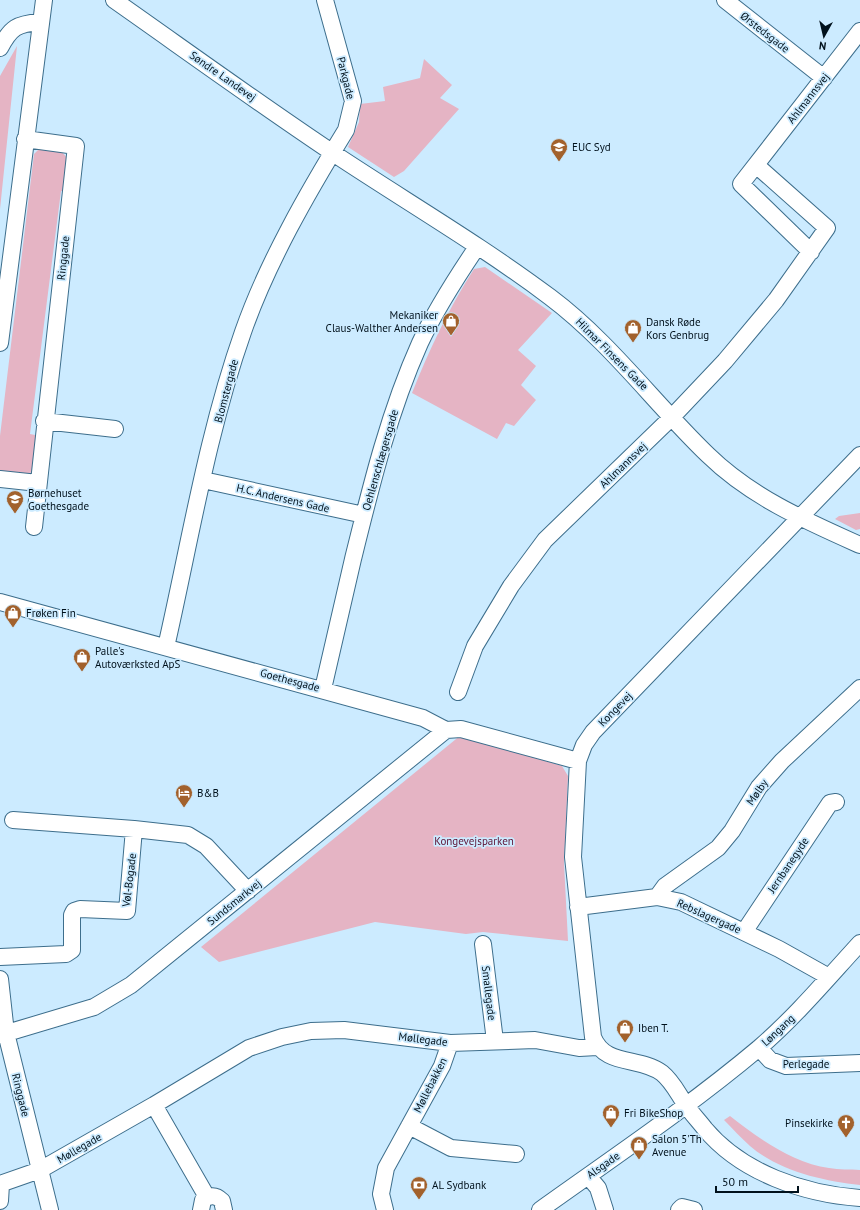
<svg xmlns="http://www.w3.org/2000/svg" width="860" height="1210" viewBox="0 0 860 1210" font-family="'PT Sans',sans-serif">
	<style>
		.green { fill: #e5b4c4 }
		.lines { fill: none; stroke-linecap: round; stroke-linejoin: round }
		.minor-casing { stroke: #3d6e8c; stroke-width: 18 }
		.minor { stroke: #fff; stroke-width: 16 }
		.labels { text-anchor: middle; dominant-baseline: central; stroke-width: 3.5; stroke-linejoin: round; paint-order: stroke }
		.street-label { font-size: 11px; fill: #00111c; stroke: #ccebff }
		.poi-label { font-size: 11px; fill: #00111c; stroke: #ccebff; text-anchor: start }
		.park-label { font-size: 11px; fill: #5e1436; stroke: #ccebff }
	</style>
	<rect width="100%" height="100%" fill="#ccebff"/>
	<path class="green" d="M17 46 0 209V76Z
		M424 59 452 85 440 98 459 109 404 171 394 177 348 147 359 122 360 104 385 101 383 87 420 78Z
		M39 149 62 152 68 159V192L61 191 30 434 40 436 35 471C24 476 12 476 0 470V436L34 154Z
		M485 267 552 313 518 350 536 366 521 385 536 400 514 426 506 423 497 439 412 393C429 350 449 308 474 269Z
		M860 513V529L856 530 835 519 839 516Z
		M461 735 562 766 568 776 564 863 568 941 483 932 466 934 375 922 219 962 201 947Z
		M730 1116C758 1138 793 1163 829 1168 839 1170 850 1169 860 1170V1185C823 1181 779 1171 750 1146 741 1138 733 1129 724 1120Z"/>
	<g class="lines">
		<g class="minor-casing">
			<path id="minor" d="M114 0C188 52 261 105 336 155 407 202 482 246 550 297 610 342 654 403 708 455 751 497 806 521 860 545
				M725 0 824 78
				M0 48C11 27 17 24 40 22
				M25 139 76 146 34 527
				M811 252 741 184 860 31
				M0 343 44 0
				M44 421 115 429
				M860 455 593 732 584 745 578 761 573 857 593 1037C605 1067 639 1056 662 1073 673 1082 678 1094 686 1105 691 1113 699 1121 705 1129 742 1173 804 1194 860 1198
				M0 479 38 483
				M203 480 364 515
				M0 602 423 718 446 730 461 729 578 761
				M166 647C190 542 207 434 243 332 267 263 308 192 346 130L353 101 325 0
				M323 689C333 646 343 603 353 559 371 486 389 412 420 343 436 309 456 278 477 247
				M458 692 475 646 511 586 545 540 672 417 725 361 776 300 827 228 756 165
				M13 820 134 829 188 835 206 846 248 891
				M657 897 665 886 718 848 732 831 759 787 782 761 860 688
				M578 907 657 897 681 902 779 949 829 977
				M744 932 830 803 836 802
				M483 944 495 1041
				M0 957 66 954 72 950V915L74 911 80 909 127 911 134 829
				M0 979 6 1033 50 1210
				M0 1035 94 1007 131 985 446 730
				M759 1048 770 1060 786 1066 860 1063
				M154 1105 207 1197
				M409 1126 451 1148 516 1154
				M588 1176 598 1188 605 1210
				M0 1184 40 1170 154 1105 249 1048 282 1037 311 1031 344 1030 450 1043 535 1040 579 1048 597 1047
				M0 1201 1 1184
				M201 1210 203 1200C210 1195 216 1195 222 1201L224 1210
				M385 1210 381 1194 386 1168 442 1066 450 1043
				M540 1210C614 1157 690 1106 759 1048 796 1016 827 979 860 943
				M679 1210 682 1207 694 1210"/>
		</g>
		<use href="#minor" class="minor"/>
	</g>
	<defs>
		<g id="school-pin" transform="scale(0.9)"><path d="M0 17L-7.5 6A9.5 9.5 0 1 1 7.5 6Z" fill="#a2612c" stroke="#ccebff"/><path d="M0-5L7-2L0 1L-7-2ZM-4 1L0 2.5L4 1V4Q0 6-4 4Z" fill="#fff"/></g>
		<g id="shop-pin" transform="scale(0.9)"><path d="M0 17L-7.5 6A9.5 9.5 0 1 1 7.5 6Z" fill="#a2612c" stroke="#ccebff"/><path d="M-5-2.5h2.3a2.7 3.5 0 0 1 5.4 0H5L5.5 6h-11ZM-1.5-2.5h3a1.5 2.3 0 0 0-3 0Z" fill="#fff"/></g>
		<g id="hotel-pin" transform="scale(0.9)"><path d="M0 17L-7.5 6A9.5 9.5 0 1 1 7.5 6Z" fill="#a2612c" stroke="#ccebff"/><path d="M-6-4.5h1.5V1H6V5H4.5V3h-9V5H-6ZM-4 0a1.8 1.8 0 1 1 3.6 0ZM.5 0V-2.5h3Q6-2.5 6 0Z" fill="#fff"/></g>
		<g id="church-pin" transform="scale(0.9)"><path d="M0 17L-7.5 6A9.5 9.5 0 1 1 7.5 6Z" fill="#a2612c" stroke="#ccebff"/><path d="M-1.2-6h2.4v3.5h3.3v2.4h-3.3V6h-2.4V-.1h-3.3v-2.4h3.3Z" fill="#fff"/></g>
		<g id="bank-pin" transform="scale(0.9)"><path d="M0 17L-7.5 6A9.5 9.5 0 1 1 7.5 6Z" fill="#a2612c" stroke="#ccebff"/><path d="M-6-4H6V4H-6ZM0-2.3a2.3 2.3 0 1 0 0 4.6a2.3 2.3 0 1 0 0-4.6Z" fill="#fff"/></g>
	</defs>
	<g fill-rule="evenodd">
		<use href="#school-pin" x="559" y="147"/>
		<use href="#shop-pin" x="451" y="321"/>
		<use href="#shop-pin" x="633" y="328"/>
		<use href="#school-pin" x="15" y="499"/>
		<use href="#shop-pin" x="13" y="613"/>
		<use href="#shop-pin" x="82" y="657"/>
		<use href="#hotel-pin" x="184" y="793"/>
		<use href="#shop-pin" x="625" y="1028"/>
		<use href="#shop-pin" x="611" y="1113"/>
		<use href="#church-pin" x="846" y="1123"/>
		<use href="#shop-pin" x="639" y="1145"/>
		<use href="#bank-pin" x="419" y="1185"/>
	</g>
	<g class="labels">
		<g class="street-label">
			<text transform="translate(765 32) rotate(38)">Ørstedsgade</text>
			<text transform="translate(223 76) rotate(35)">Søndre Landevej</text>
			<text transform="translate(346 78) rotate(76)">Parkgade</text>
			<text transform="translate(808 98) rotate(-52)">Ahlmannsvej</text>
			<text transform="translate(63 258) rotate(-84)">Ringgade</text>
			<text transform="translate(612 354) rotate(45)">Hilmar Finsens Gade</text>
			<text transform="translate(226 391) rotate(-75)">Blomstergade</text>
			<text transform="translate(380 460) rotate(-74)">Oehlenschlægersgade</text>
			<text transform="translate(623 465) rotate(-44)">Ahlmannsvej</text>
			<text transform="translate(283 498) rotate(13)">H.C. Andersens Gade</text>
			<text transform="translate(290 680) rotate(15)">Goethesgade</text>
			<text transform="translate(615 709) rotate(-46)">Kongevej</text>
			<text transform="translate(757 792) rotate(-55)">Mølby</text>
			<text transform="translate(788 865) rotate(-56)">Jernbanegyde</text>
			<text transform="translate(129 880) rotate(-83)">Vøl-Bogade</text>
			<text transform="translate(234 902) rotate(-39)">Sundsmarkvej</text>
			<text transform="translate(709 916) rotate(24)">Rebslagergade</text>
			<text transform="translate(489 993) rotate(83)">Smallegade</text>
			<text transform="translate(778 1030) rotate(-43)">Løngang</text>
			<text transform="translate(423 1039) rotate(7)">Møllegade</text>
			<text x="806" y="1064">Perlegade</text>
			<text transform="translate(430 1085) rotate(-63)">Møllebakken</text>
			<text transform="translate(21 1095) rotate(76)">Ringgade</text>
			<text transform="translate(79 1148) rotate(-30)">Møllegade</text>
			<text transform="translate(603 1165) rotate(-35)">Alsgade</text>
		</g>
		<g class="poi-label">
			<text x="572" y="147">EUC Syd</text>
			<text x="438" y="315" text-anchor="end">Mekaniker<tspan x="438" dy="13">Claus-Walther Andersen</tspan></text>
			<text x="646" y="322">Dansk Røde<tspan x="646" dy="13">Kors Genbrug</tspan></text>
			<text x="28" y="493">Børnehuset<tspan x="28" dy="13">Goethesgade</tspan></text>
			<text x="26" y="613">Frøken Fin</text>
			<text x="95" y="651">Palle's<tspan x="95" dy="13">Autoværksted ApS</tspan></text>
			<text x="197" y="793">B&amp;B</text>
			<text x="638" y="1028">Iben T.</text>
			<text x="624" y="1113">Fri BikeShop</text>
			<text x="833" y="1123" text-anchor="end">Pinsekirke</text>
			<text x="652" y="1139">Salon 5'Th<tspan x="652" dy="13">Avenue</tspan></text>
			<text x="432" y="1185">AL Sydbank</text>
		</g>
		<g class="park-label">
			<text x="474" y="841">Kongevejsparken</text>
		</g>
	</g>
	<g transform="translate(824 36) rotate(188)" stroke="#ccebff" stroke-width="3" paint-order="stroke">
	<path d="M0-3L7 15L0 10L-7 15Z" fill="#00111c"/>
	<text y="-6" font-size="11" font-weight="bold" text-anchor="middle" fill="#00111c">N</text>
	</g>
	<path d="M716 1186v6h82v-6" fill="none" stroke="#00111c" stroke-width="2"/>
	<text x="722" y="1186" font-size="12" fill="#00111c" stroke="#ccebff" stroke-width="3" paint-order="stroke">50 m</text>
</svg>
